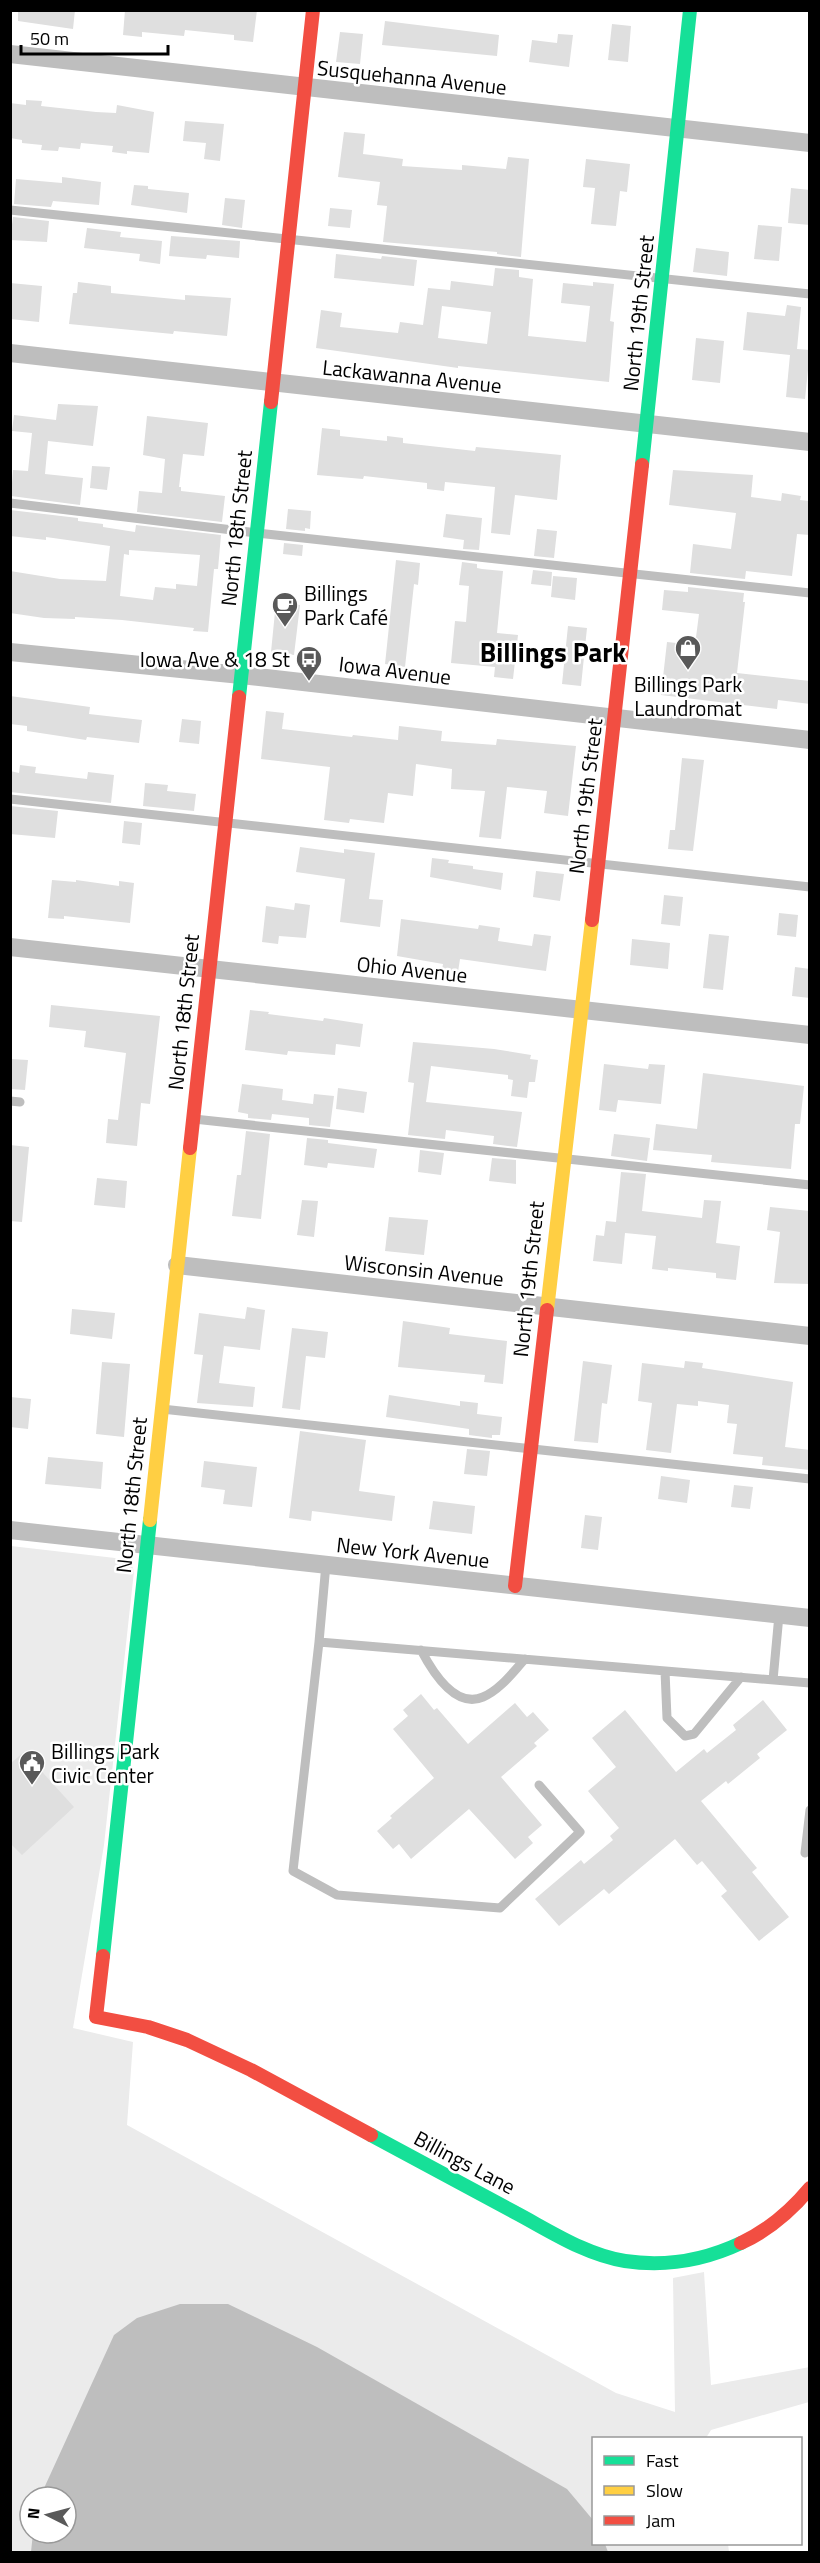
<svg xmlns="http://www.w3.org/2000/svg" width="820" height="2563" viewBox="0 0 820 2563" font-family="'Titillium Web',sans-serif">
	<style>
		.green { fill: #ebebeb; fill-rule: evenodd }
		.water { fill: #bebebe }
		.building { fill: #dfdfdf; fill-rule: evenodd }
		.lines { fill: none; stroke-linecap: round; stroke-linejoin: round }
		.lane { stroke: #bebebe; stroke-width: 9 }
		.street { stroke: #bebebe; stroke-width: 18 }
		.fast { stroke: #16e098; stroke-width: 14 }
		.slow { stroke: #ffcf43; stroke-width: 14 }
		.jam { stroke: #f24e42; stroke-width: 14 }
		.labels { text-anchor: middle; dominant-baseline: central; stroke-width: 5; stroke-linejoin: round; paint-order: stroke }
		.street-label { font-size: 21px; fill: #000; stroke: #fff }
		.poi-label { font-size: 21px; fill: #000; stroke: #fff; text-anchor: start }
		.district-label { font-size: 27px; font-weight: bold; fill: #000; stroke: #fff }
	</style>
	<rect width="100%" height="100%" fill="#fff"/>
	<path class="green" d="M11 1546 115 1558 131 1563 134 1571 104 1845 73 2028 133 2042 127 2125 616 2393 675 2412 673 2278 704 2272 711 2385 810 2367 809 2402 711 2430 706 2438H594V2544H728L729 2552H11ZM30 2497H66V2533H30Z"/>
	<path class="water" d="M180 2304H228L317 2347 567 2489 593 2520 594 2544H605L608 2552H31L33 2533H66V2497H40L114 2335 137 2318Z"/>
	<path class="building" d="M18 10H75L73 29 18 21Z
		M125 10H257L253 42 234 40V35L185 30 184 36 142 32V37L123 35Z
		M385 21 499 35 497 56 382 45Z
		M612 24 631 26 628 62 608 60Z
		M340 32 363 34 360 64 336 62Z
		M558 34 573 35 569 67 529 62 532 40 557 43Z
		M26 100 42 101 41 106 96 112 116 113 117 105 154 112 149 153 127 151V154L112 152 113 146 81 143 80 149 59 147 58 151 41 150 42 145 22 143V140L10 138V103L26 105Z
		M185 121 224 124 220 161 204 159 206 143 183 141Z
		M344 132 365 134 363 154 403 159 402 166 462 170V165L506 169 508 157 529 159 521 257 497 254V252L383 242 387 206 377 205 380 182 338 177Z
		M586 159 630 164 627 192 620 191 616 226 591 224 595 188 583 187Z
		M62 177 101 182 99 205 53 201 51 207 14 204 16 179 62 183Z
		M134 185 148 186V189L189 193 187 213 131 205Z
		M791 188 810 190V225L788 223Z
		M225 198 245 200 242 228 222 225Z
		M330 208 352 210 350 228 328 226Z
		M13 217 49 221 47 242 10 240Z
		M758 225 782 227 779 261 754 259Z
		M87 228 121 232 120 237 162 241 160 264 139 261 140 254 84 248Z
		M171 236 240 241 239 258 207 255 206 259 169 256Z
		M696 248 729 252 727 276 693 272Z
		M336 254 381 259 382 256 417 260 414 286 334 278Z
		M495 268 519 270V277L533 279 528 336 586 342 590 306 561 303 563 283 593 286V282L614 284 610 321 614 322 609 382 458 366V368L316 348 321 310 342 313 340 327 398 333 400 322 423 325 428 288 450 290 451 281 493 286ZM442 306 491 312 487 344 438 338Z
		M78 282 111 286V293L185 300V295L231 298 227 336 174 331 173 334 69 324 73 293H77Z
		M10 283 42 286 39 322 10 319Z
		M787 305 801 307 797 349 810 350 805 399 786 397 790 355 743 350 747 312 785 316Z
		M696 338 724 341 720 383 692 380Z
		M58 404 98 406 93 446 48 441 45 474 83 478 80 505 11 496 13 470 28 471 32 433 12 431 14 415 56 420Z
		M147 416 208 423 204 456 183 454 179 487H181V491L225 496 222 522 137 512 139 491 162 493 165 459 143 455Z
		M322 428 340 430V436L387 441V436L403 438V443L475 451 476 447 561 455 557 500 515 495 510 535 491 533 495 487 445 482 444 491 427 489V483L364 476 363 479 317 475Z
		M92 466 110 467 107 490 90 488Z
		M673 470 753 475 751 497 781 501 782 493 801 496 800 500 810 501V535L797 534 792 576 746 571 745 579 690 573 693 544 731 549 736 513 669 505Z
		M288 509 311 511 310 529 305 528V531L286 529Z
		M10 510 78 518V521L103 524V527L135 532 136 525 221 535 218 569H214L208 632 193 631 194 628 122 620 75 617V619L44 618 10 613V571L60 579 106 581 110 546 46 537V540L10 536ZM129 550 200 555 197 586 176 584V589L155 587 153 600 120 596 124 554 129 555Z
		M446 514 482 518 479 550 463 549 464 540 443 537Z
		M537 529 557 531 554 558 534 556Z
		M284 543 303 545 302 556 283 554Z
		M396 560 420 563 418 585 414 584 405 667 385 664Z
		M462 562 477 564V568L482 569 503 571 497 633 518 635 513 679 494 677 495 667 451 663 455 621 466 622 469 586 459 585Z
		M533 570 552 572 551 586 531 584Z
		M553 576 577 578 575 600 551 597Z
		M688 587 744 593 743 602H745L737 673 810 681V704L778 700 777 709 661 695 667 642 695 645 699 614 662 610 664 590 688 592Z
		M276 602 300 605 294 655 271 652Z
		M568 626 587 628 581 686 562 684Z
		M10 696 90 707 89 714 142 720 139 743 87 737 86 740 27 731V726L10 724Z
		M266 711 284 713 282 729 352 737 353 735 398 740 399 726 442 731 441 741 496 745 497 739 576 746 568 816 544 813 547 791 507 787 501 839 479 837 485 791 451 789 452 769 416 764 413 796 388 793 384 823 350 819 349 823 324 820 330 767 261 759Z
		M182 719 201 721 199 744 179 742Z
		M682 758 704 760 693 851 668 849 670 830H675Z
		M20 765 36 767 35 773 87 779 88 772 114 775 111 803 10 792V771L19 773Z
		M145 783 168 785 167 791 196 794 194 811 143 806Z
		M10 806 58 811 55 838 10 834Z
		M124 821 142 823 140 845 122 843Z
		M300 847 344 853V849L375 853 369 899 383 900 380 927 340 922 345 879 296 872Z
		M432 858 449 860 448 863 473 866V869L503 873 501 890 430 877Z
		M536 871 564 874 560 901 533 897Z
		M52 880 76 882V880L119 886V881L134 883 130 923 64 916V919L48 918Z
		M664 895 683 897 680 926 661 924Z
		M295 903 310 905 306 938 279 936 278 944 262 942 266 906 294 910Z
		M779 913 798 915 796 937 777 935Z
		M401 919 478 929 479 925 500 928 498 941 532 946 534 934 551 936 546 971 460 959 458 972 442 970 443 964 397 956Z
		M709 934 729 936 723 990 703 988Z
		M632 939 670 943 668 969 630 965Z
		M795 967 810 969V998L792 996Z
		M51 1005 160 1016 150 1104 141 1103 137 1146 106 1143 108 1119 118 1120 126 1053 84 1047 86 1031 49 1027Z
		M250 1010 269 1012 268 1014 323 1021 324 1018 363 1024 360 1047 336 1044 335 1055 288 1051 287 1055 245 1050Z
		M413 1042 494 1049 531 1055 530 1059 538 1060 535 1082H529L527 1098 511 1096 513 1080 508 1079V1075L431 1066 426 1102 522 1112 517 1147 493 1144 494 1136 446 1130 445 1139 408 1135 414 1083 408 1082Z
		M10 1059 28 1060 25 1090 10 1089Z
		M604 1064 648 1069 649 1064 665 1065 661 1104 618 1100 616 1112 599 1110Z
		M703 1073 804 1086 800 1124H795L791 1169 711 1162 712 1155 653 1150 656 1124 697 1129Z
		M242 1084 283 1089 282 1100 313 1104 314 1094 334 1096 330 1127 309 1125V1118L272 1114 271 1120 248 1118V1114L238 1112Z
		M338 1088 367 1092 364 1113 336 1109Z
		M246 1131 270 1134 261 1219 232 1216 237 1175H241Z
		M614 1134 650 1138 647 1161 611 1156Z
		M307 1138 328 1140V1143L377 1149 374 1168 328 1163 327 1168 304 1165Z
		M10 1145 29 1147 22 1222 10 1221Z
		M420 1150 444 1153 441 1175 418 1172Z
		M492 1158 516 1160V1184L489 1181Z
		M621 1172 646 1174 642 1211 702 1218 704 1200 721 1201 716 1243 740 1246 736 1280 716 1278V1273L668 1268V1271L652 1269 656 1236 625 1233 622 1264 593 1261 596 1235 604 1236 606 1221 616 1222Z
		M97 1178 127 1181 125 1208 94 1205Z
		M302 1200 318 1201 314 1237 297 1235Z
		M770 1207 810 1211V1284L774 1283 780 1232 767 1230Z
		M389 1217 428 1220 424 1255 385 1251Z
		M247 1307 265 1310 260 1350 224 1346 219 1383 255 1387 253 1407 197 1403 203 1355 194 1354 199 1313 245 1319Z
		M72 1309 115 1313 112 1339 70 1334Z
		M403 1321 450 1328 449 1334 507 1341 503 1384 484 1382 485 1375 398 1367Z
		M292 1328 328 1332 325 1358 306 1356 300 1410 282 1408Z
		M583 1361 612 1365 607 1404 602 1403 598 1443 574 1441Z
		M685 1361 703 1363 702 1368 793 1382 785 1447 810 1450V1470L762 1465 763 1457 733 1454 737 1424 727 1423 729 1405 698 1401V1406L677 1404 671 1453 646 1450 652 1403 638 1401 642 1363 684 1368Z
		M102 1362 130 1364 124 1437 96 1434Z
		M389 1395 460 1406V1401L478 1403 477 1414 502 1417 500 1435H492V1438L469 1435V1429L386 1417Z
		M10 1397 31 1399 28 1429 10 1427Z
		M300 1431 366 1440 359 1491 395 1496 392 1521 312 1511 311 1521 289 1518Z
		M467 1449 490 1451 487 1476 464 1474Z
		M48 1457 103 1462 101 1489 45 1484Z
		M204 1461 257 1467 252 1507 223 1504 225 1490 201 1487Z
		M661 1476 690 1480 687 1503 658 1499Z
		M734 1485 753 1487 750 1509 731 1507Z
		M433 1501 475 1506 472 1534 429 1529Z
		M585 1515 602 1517 598 1550 581 1548Z
		M421 1694 434 1710 437 1708 468 1744 515 1703 527 1717 533 1712 549 1730 534 1743 537 1746 501 1777 542 1825 528 1837 533 1843 515 1859 469 1809 411 1859 399 1844 393 1849 377 1831 392 1818 390 1816 434 1778 393 1729 408 1716 403 1710Z
		M763 1700 787 1730 757 1754 760 1758 728 1784 726 1781 701 1801 757 1868 752 1872 789 1917 759 1941 721 1896 727 1891 702 1861 697 1865 675 1839 609 1894 604 1889 559 1926 535 1899 581 1860 584 1864 613 1840 610 1836 619 1828 588 1791 616 1767 592 1738 625 1710 676 1772 704 1749 707 1753 736 1730 733 1725Z
		M24 1752 74 1807 22 1855 10 1843V1764Z"/>
	<g class="lines">
		<path class="lane" d="M10 210 810 294
			M10 503 257 533 810 593
			M10 799 810 887
			M10 1101 20 1102
			M194 1119 810 1185
			M162 1409 810 1479
			M326 1564 319 1642 810 1683
			M319 1642 293 1871 337 1895 500 1908 580 1832 539 1785
			M421 1650C432 1671 455 1709 483 1697 500 1690 513 1672 525 1659
			M665 1671 667 1718 685 1736 694 1734 741 1677
			M773 1680 779 1615
			M805 1853 810 1810"/>
		<path class="street" d="M10 54 810 143
			M10 353 810 442
			M10 652 241 675 810 740
			M10 947 810 1035
			M177 1265 810 1336
			M10 1530 810 1618"/>
		<path class="fast" d="M642 465 690 10
			M239 697 271 402
			M103 1956 150 1520
			M371 2135C420 2161 468 2187 516 2213 550 2231 586 2255 625 2261 665 2267 705 2260 741 2243"/>
		<path class="slow" d="M547 1310 592 920
			M150 1520 190 1148"/>
		<path class="jam" d="M271 402 313 10
			M592 920 642 465
			M190 1148 239 697
			M515 1586 547 1310
			M103 1956 96 2017 148 2027 187 2040 251 2070 371 2135
			M741 2243C769 2230 790 2212 810 2188"/>
	</g>
	<defs>
		<g id="cafe-pin" transform="scale(1.35)"><path d="M0 17L-7.5 6A9.5 9.5 0 1 1 7.5 6Z" fill="#595959" stroke="#fff"/><path d="M-5.5-4.5H6V0H3Q3 3.5 0 3.5H-2.5Q-5.5 3.5-5.5 0ZM3-3.2v2h1.7v-2ZM-6 4.5H4V6H-6Z" fill="#fff"/></g>
		<g id="shop-pin" transform="scale(1.35)"><path d="M0 17L-7.5 6A9.5 9.5 0 1 1 7.5 6Z" fill="#595959" stroke="#fff"/><path d="M-5-2.5h2.3a2.7 3.5 0 0 1 5.4 0H5L5.5 6h-11ZM-1.5-2.5h3a1.5 2.3 0 0 0-3 0Z" fill="#fff"/></g>
		<g id="bus-pin" transform="scale(1.35)"><path d="M0 17L-7.5 6A9.5 9.5 0 1 1 7.5 6Z" fill="#595959" stroke="#fff"/><path d="M-5-6H5V4H4V6H2V4H-2V6H-4V4H-5ZM-3.5-4V0h7V-4ZM-3.5 1.2v1.5H-2V1.2ZM2 1.2v1.5H3.5V1.2Z" fill="#fff"/></g>
		<g id="civic-pin" transform="scale(1.35)"><path d="M0 17L-7.5 6A9.5 9.5 0 1 1 7.5 6Z" fill="#595959" stroke="#fff"/><path d="M-.6-6.5H3V-4.5H.6V-3L4-1V1h2V6H-6V1h2V-1L-.6-3ZM-1.2 2.5V6h2.4V2.5Z" fill="#fff"/></g>
	</defs>
	<g fill-rule="evenodd">
		<use href="#cafe-pin" x="285" y="605"/>
		<use href="#shop-pin" x="688" y="648"/>
		<use href="#bus-pin" x="309" y="659"/>
		<use href="#civic-pin" x="32" y="1763"/>
	</g>
	<g class="labels">
		<g class="street-label">
			<text transform="translate(412 77) rotate(6)">Susquehanna Avenue</text>
			<text transform="translate(638 313) rotate(-84)">North 19th Street</text>
			<text transform="translate(412 376) rotate(6)">Lackawanna Avenue</text>
			<text transform="translate(236 528) rotate(-84)">North 18th Street</text>
			<text transform="translate(395 670) rotate(7)">Iowa Avenue</text>
			<text transform="translate(585 796) rotate(-83)">North 19th Street</text>
			<text transform="translate(412 969) rotate(6)">Ohio Avenue</text>
			<text transform="translate(183 1012) rotate(-84)">North 18th Street</text>
			<text transform="translate(424 1270) rotate(6)">Wisconsin Avenue</text>
			<text transform="translate(528 1279) rotate(-84)">North 19th Street</text>
			<text transform="translate(131 1495) rotate(-84)">North 18th Street</text>
			<text transform="translate(413 1552) rotate(6)">New York Avenue</text>
			<text transform="translate(465 2162) rotate(28)">Billings Lane</text>
		</g>
		<g class="poi-label">
			<text x="304" y="593">Billings<tspan x="304" dy="24">Park Café</tspan></text>
			<text x="290" y="659" text-anchor="end">Iowa Ave &amp; 18 St</text>
			<text x="688" y="684" text-anchor="middle">Billings Park<tspan x="688" dy="24">Laundromat</tspan></text>
			<text x="51" y="1751">Billings Park<tspan x="51" dy="24">Civic Center</tspan></text>
		</g>
		<g class="district-label">
			<text x="553" y="651">Billings Park</text>
		</g>
	</g>
	<rect width="820" height="2563" fill="none" stroke="#000000" stroke-width="24"/>
	<rect x="592" y="2437" width="210" height="108" fill="#ffffff" stroke="#999999" stroke-width="1.5"/>
	<rect x="604" y="2456" width="30" height="9" fill="#16e098" stroke="#999999" stroke-width="1.5"/>
	<text x="646" y="2467" font-size="18" fill="#000000">Fast</text>
	<rect x="604" y="2486" width="30" height="9" fill="#ffcf43" stroke="#999999" stroke-width="1.5"/>
	<text x="646" y="2497" font-size="18" fill="#000000">Slow</text>
	<rect x="604" y="2516" width="30" height="9" fill="#f24e42" stroke="#999999" stroke-width="1.5"/>
	<text x="646" y="2527" font-size="18" fill="#000000">Jam</text>
	<g transform="translate(48 2515) rotate(276)"><circle r="28" fill="#ffffff" stroke="#999999" stroke-width="1.5"/>
	<path d="M0-4.5L10 22L0 15L-10 22Z" fill="#595959"/>
	<text y="-9" font-size="16" font-weight="bold" text-anchor="middle" fill="#000000">N</text>
	</g>
	<path d="M21 45v9h147v-9" fill="none" stroke="#000000" stroke-width="3"/>
	<text x="30" y="45" font-size="18" fill="#000000" stroke="#ffffff" stroke-width="4.5" paint-order="stroke">50 m</text>
</svg>
